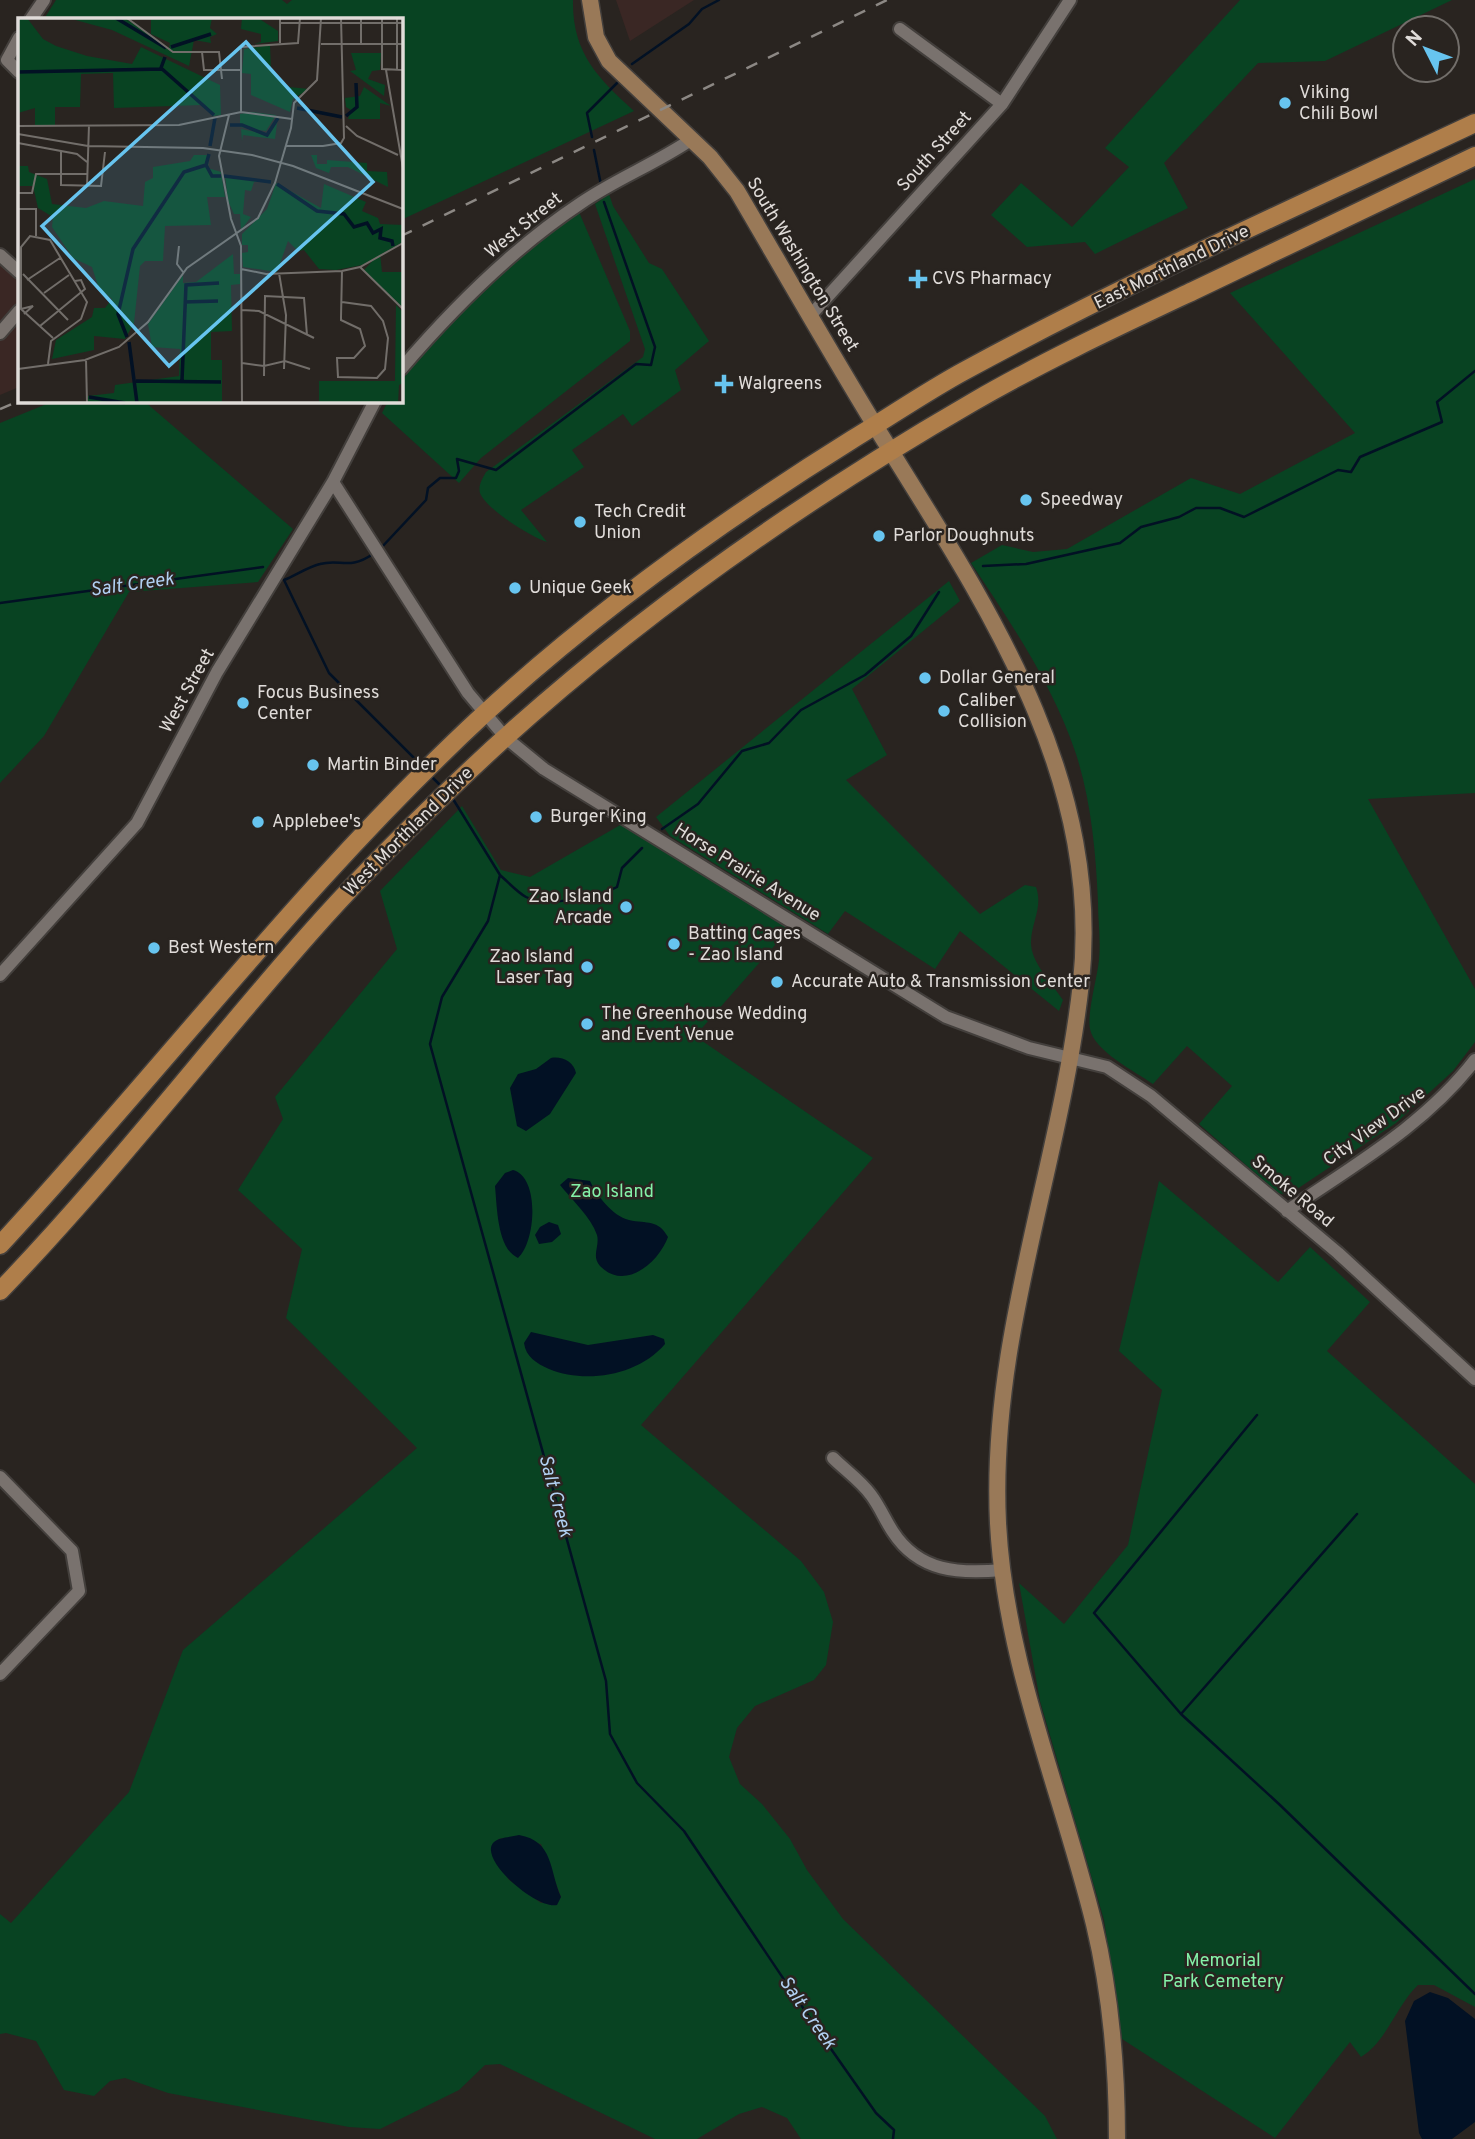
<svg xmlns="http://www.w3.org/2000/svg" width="1475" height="2139" viewBox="0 0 1475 2139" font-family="Overpass,sans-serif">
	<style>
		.industrial { fill: #3a2724 }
		.green { fill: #084322; fill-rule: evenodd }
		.water { fill: #021124 }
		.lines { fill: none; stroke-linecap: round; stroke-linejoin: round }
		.stream { stroke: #021124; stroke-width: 2.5 }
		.minor-casing { stroke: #433f3c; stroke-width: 16 }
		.major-casing { stroke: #433f3c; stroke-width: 19 }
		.highway-casing { stroke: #433f3c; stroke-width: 21 }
		.minor { stroke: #79726e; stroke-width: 12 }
		.major { stroke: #997958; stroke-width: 16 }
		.highway { stroke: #af7e4a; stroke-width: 18 }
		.rail { stroke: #8c8884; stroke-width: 2.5; stroke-dasharray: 12 12; stroke-linecap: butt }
		.poi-dot { fill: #67c4ef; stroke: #292420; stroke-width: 2.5 }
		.labels { text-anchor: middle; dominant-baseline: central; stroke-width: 5; stroke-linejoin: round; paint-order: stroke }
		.poi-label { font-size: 18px; fill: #e0dcd9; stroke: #292420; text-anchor: start }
		.street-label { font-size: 18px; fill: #e0dcd9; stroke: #292420 }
		.park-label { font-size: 18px; fill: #84f2a8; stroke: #292420 }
		.water-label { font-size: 19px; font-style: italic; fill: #b1d0f2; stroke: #292420 }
		.inset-river { fill: none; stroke: #021124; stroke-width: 3.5 }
		.inset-road { fill: none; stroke: #726e6a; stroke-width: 2 }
		.view { fill: #67c4ef; fill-opacity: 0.15; stroke: #67c4ef; stroke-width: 3.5 }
		.inset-edge { fill: none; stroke: #e0dcd9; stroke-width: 3.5 }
	</style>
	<rect width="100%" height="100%" fill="#292420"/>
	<path class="industrial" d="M616 0H694L630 41Z
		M0 261 19 277V387L0 395Z"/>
	<path class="green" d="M56 0H282L287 4 292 0H573C572 53 598 78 634 111L401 220V19H44Z
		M1240 0H1452L1325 61 1258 63 1164 163 1188 208 1095 254 1085 242 1027 247 991 215 1021 183 1072 227 1129 167 1105 148Z
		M1475 179V793L1368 799 1475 989V1042L1453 1071 1396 1123 1288 1195 1278 1193 1199 1124 1232 1086 1187 1046 1153 1084C1136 1072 1094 1051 1090 1029 1087 1012 1097 979 1099 960 1101 941 1098 921 1098 902 1096 853 1091 800 1076 754 1053 685 1011 623 971 563L1002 545 1033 552 1067 549 1191 478 1240 494 1355 433 1230 293Z
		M609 194 613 206 649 263 662 269 709 341 675 370 681 390 632 426 623 414 572 450 584 467 521 510 547 542C531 537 486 509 480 493 478 486 482 479 486 472L643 357 645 349 595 204Z
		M579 212 630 331V341L481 458 459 483 382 413 388 401H401V381L435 339 541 237Z
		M54 401H144L293 529 258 582 129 592 44 736 0 783V423Z
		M949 581 960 601 852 689 887 755 846 780 980 914 1025 885 1036 887C1043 907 1032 921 1031 941 1030 962 1052 983 1063 1000L1059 1011 960 931 935 969 845 911 828 934 670 836 656 817Z
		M462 806 501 870 530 877 622 824 790 928 695 1036 873 1158 641 1425 801 1561 824 1592 833 1622 826 1665 814 1680 755 1706 737 1728 729 1757 740 1784 762 1804 790 1839 807 1870 843 1919 1045 2116 1057 2139H801L787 2118 762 2107 739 2114 697 2139H655L500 2064 485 2065 459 2090 380 2129 349 2127 168 2093 125 2078 110 2081 94 2096 64 2090 36 2041 6 2033 0 2034V1914L11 1923 129 1792 183 1650 417 1448 286 1318 302 1249 238 1190 283 1119 275 1097 397 949 380 891ZM505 1838 541 1844 561 1897 541 1903 508 1879 498 1839Z
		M1159 1181 1278 1282 1310 1247 1370 1302 1327 1351 1475 1484V2007L1434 1985H1418C1396 2006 1387 2041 1361 2057L1350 2042 1275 2138 1122 2039 1104 1920 1040 1701 1019 1583 1064 1624 1128 1545 1162 1390 1119 1351Z"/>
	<path class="water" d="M551 1058C562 1056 574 1062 576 1073L550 1114 526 1131 517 1126 510 1088 518 1074 536 1069Z
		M513 1170C540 1177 536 1242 518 1258 497 1249 497 1206 495 1186L505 1173Z
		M568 1178 590 1181C597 1195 612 1216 629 1220 647 1224 658 1219 668 1237 659 1262 625 1292 600 1266 591 1256 600 1246 597 1235 591 1217 572 1200 560 1185Z
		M549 1222 558 1225 561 1234 552 1242 539 1244 535 1235 540 1227Z
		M531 1332 588 1345 653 1335 664 1339 665 1344C638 1376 585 1384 549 1369 536 1363 526 1357 524 1343Z
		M519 1835C554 1841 549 1870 561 1897L557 1905C538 1910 479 1861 493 1843 498 1837 512 1837 519 1835Z
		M1430 1992 1448 1998 1475 2019V2122L1452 2139H1422L1419 2133 1405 2021 1414 2001Z"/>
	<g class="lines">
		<path class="stream" d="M632 64 689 24 702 9 719 0
			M592 137 587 113 617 83
			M594 150 601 185
			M381 548 426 500 428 488 440 478H456L459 471 457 459 496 470 636 364 651 365 655 347 604 202
			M983 566 1026 564 1120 543 1141 527 1179 517 1196 508H1220L1244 517 1338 470 1351 472 1360 457 1442 422 1437 402 1475 371
			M284 580C296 575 308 567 320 564 341 558 348 571 373 554
			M284 580 329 673 420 764
			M0 603 263 567
			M433 778 440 785
			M453 799 500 875 488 921 442 997 430 1044 606 1681 610 1734 637 1783 684 1831 824 2039 876 2113 894 2130 893 2139
			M662 829 698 804 742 751 769 743 801 710 865 675 911 636 939 592
			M500 875C508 882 517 892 526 897 546 907 597 898 617 887L622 868 642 848
			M1257 1415 1094 1613 1181 1714 1280 1805 1475 1994
			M1181 1714 1357 1514"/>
		<g class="minor-casing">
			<path id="minor" d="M31 19 44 0
				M900 29 1002 104
				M19 38 7 60 19 72
				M0 255 19 272
				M810 316 1002 104 1070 0
				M0 333 19 311
				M401 369C454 307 513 248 581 203 616 179 657 163 692 139
				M333 482 468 693 506 738 544 769 946 1017 1029 1048 1107 1067 1151 1096 1338 1253 1475 1379
				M0 975 137 823 217 672 333 482 375 401
				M1287 1211C1354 1165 1425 1125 1475 1060
				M833 1458C845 1470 861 1481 871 1495 880 1507 885 1520 893 1532 919 1572 959 1574 1002 1570
				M0 1477 72 1551 79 1591 0 1674"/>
		</g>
		<g class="major-casing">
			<path id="major" d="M590 0 596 37 609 61 710 157 737 191C784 271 830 352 879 432 983 600 1103 774 1081 983 1061 1166 989 1335 998 1523 1005 1662 1061 1790 1094 1924 1111 1995 1117 2066 1117 2139"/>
		</g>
		<g class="highway-casing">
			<path id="highway" d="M0 1245C163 1069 307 878 483 715 596 611 723 520 853 439 891 416 927 391 966 370 1131 280 1305 203 1475 123
				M0 1291C110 1177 206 1051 310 933 354 883 401 836 449 790 604 640 786 510 973 402 1044 361 1119 326 1193 291 1287 246 1381 201 1475 156"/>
		</g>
		<use href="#minor" class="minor"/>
		<use href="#major" class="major"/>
		<use href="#highway" class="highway"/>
		<path class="rail" d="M401 236 887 0
			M0 409 19 401"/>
	</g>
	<g class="poi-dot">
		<circle cx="1285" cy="103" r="7"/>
		<path d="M914.5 268.5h7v7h7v7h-7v7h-7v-7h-7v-7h7z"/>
		<path d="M720.5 373.5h7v7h7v7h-7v7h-7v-7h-7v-7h7z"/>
		<circle cx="1026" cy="500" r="7"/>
		<circle cx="580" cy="522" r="7"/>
		<circle cx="879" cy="536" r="7"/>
		<circle cx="515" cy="588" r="7"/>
		<circle cx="925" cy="678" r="7"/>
		<circle cx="243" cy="703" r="7"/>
		<circle cx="944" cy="711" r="7"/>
		<circle cx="313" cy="765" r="7"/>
		<circle cx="536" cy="817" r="7"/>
		<circle cx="258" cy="822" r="7"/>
		<circle cx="626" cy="907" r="7"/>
		<circle cx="674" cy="944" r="7"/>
		<circle cx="154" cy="948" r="7"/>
		<circle cx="587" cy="967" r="7"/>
		<circle cx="777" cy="982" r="7"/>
		<circle cx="587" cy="1024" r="7"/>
	</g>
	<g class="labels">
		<g class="poi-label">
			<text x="1299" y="93">Viking<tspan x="1299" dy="21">Chili Bowl</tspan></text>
			<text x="932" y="279">CVS Pharmacy</text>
			<text x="738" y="384">Walgreens</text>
			<text x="1040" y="500">Speedway</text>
			<text x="594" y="512">Tech Credit<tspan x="594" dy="21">Union</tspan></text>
			<text x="893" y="536">Parlor Doughnuts</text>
			<text x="529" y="588">Unique Geek</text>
			<text x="939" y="678">Dollar General</text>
			<text x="257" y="693">Focus Business<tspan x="257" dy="21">Center</tspan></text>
			<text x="958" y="701">Caliber<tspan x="958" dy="21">Collision</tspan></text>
			<text x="327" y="765">Martin Binder</text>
			<text x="550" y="817">Burger King</text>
			<text x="272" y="822">Applebee's</text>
			<text x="612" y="897" text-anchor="end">Zao Island<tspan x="612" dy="21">Arcade</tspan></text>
			<text x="688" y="934">Batting Cages<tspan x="688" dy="21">- Zao Island</tspan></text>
			<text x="168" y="948">Best Western</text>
			<text x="573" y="957" text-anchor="end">Zao Island<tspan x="573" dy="21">Laser Tag</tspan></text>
			<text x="791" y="982">Accurate Auto &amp; Transmission Center</text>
			<text x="601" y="1014">The Greenhouse Wedding<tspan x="601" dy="21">and Event Venue</tspan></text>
		</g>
		<g class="street-label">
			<text transform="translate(935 152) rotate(-48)">South Street</text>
			<text transform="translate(524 226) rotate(-39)">West Street</text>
			<text transform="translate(802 265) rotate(59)">South Washington Street</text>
			<text transform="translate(1172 268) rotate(-26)">East Morthland Drive</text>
			<text transform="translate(188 691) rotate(-61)">West Street</text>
			<text transform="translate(409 832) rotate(-45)">West Morthland Drive</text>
			<text transform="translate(747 873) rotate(32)">Horse Prairie Avenue</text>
			<text transform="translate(1375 1127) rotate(-36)">City View Drive</text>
			<text transform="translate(1292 1192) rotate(40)">Smoke Road</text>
		</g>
		<g class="park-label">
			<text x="612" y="1192">Zao Island</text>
			<text x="1223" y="1961">Memorial<tspan x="1223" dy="21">Park Cemetery</tspan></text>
		</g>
		<g class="water-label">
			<text transform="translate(132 585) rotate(-8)">Salt Creek</text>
			<text transform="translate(555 1496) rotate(75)">Salt Creek</text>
			<text transform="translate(807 2013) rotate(55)">Salt Creek</text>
		</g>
	</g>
	<g transform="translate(18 18)">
		<rect width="385" height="385" fill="#292420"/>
		<path d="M0 0H9L25 21 38 28 69 38 114 46 123 29 202 67 203 97 195 98 183 87 96 90 95 55 63 56 62 89H37V107H17V90L0 95ZM50 0H107L151 31 152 25 133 16V0H194L192 10 199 16 192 19 193 25 176 22 171 48 94 12ZM224 0H240L260 13V23L236 26 243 24V16L223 11ZM252 27 253 51 271 69 291 71 275 81 272 94 233 77V56L224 55 226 31ZM333 35H363L362 52 354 53 350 61 367 67 366 78 332 53 338 52ZM346 69 373 88 362 85V101H330L333 92 328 89 327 80 342 78ZM222 96 233 94 258 97 248 113 222 109ZM260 98 257 121 225 117 224 123 223 111 249 116ZM176 137H191L190 150 203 154 207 179H189L193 207 147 208 145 243H127L122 248 116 305 107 321 76 318V332L34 341 38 322 74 299 76 290H87L94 281 81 271 74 249 55 240 34 209 35 199 20 190 15 168H0V148H10L11 154 29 161 34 186 68 190 86 183 125 188 127 164 135 160V149L172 143ZM293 137H299V146H309V142L349 145V153L369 154 370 169 330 149H313L311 155 298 150ZM207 157 254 164H236L233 173 227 172 225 196 233 199 223 212 222 196H216L210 183ZM258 165 303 190 306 166 348 184 344 193 360 200 362 206 385 207V224L344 247 318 252 301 251 286 232 280 233 270 223 259 254 225 249 224 235 230 234V227H224V216L249 191ZM362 235 364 254H385V290L346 252ZM215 236 216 256H222V266L213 267 214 313 193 314V342H204V385H70V378L96 375 97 367 161 358 162 331 134 329 130 306 165 257V265L178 264ZM378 287 385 294V365L381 367 380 385H301V363H377Z" fill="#084322"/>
		<path class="inset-river" d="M98 0 148 30M153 29 193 16M147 39 143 50 196 97M0 54 144 51M279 90 324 99M328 98 339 89 338 65M212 107H224L249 117 260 100M192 128 197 100M188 147 194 158H203M206 158 253 164M259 166 299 193 326 196 336 209 349 205 355 215 363 211 362 220 374 223 375 228M166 284 200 283M109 319 100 296 115 231 166 154 188 147 191 136M111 324 119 385M164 362 168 267 201 265M118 363 203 364M71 379 107 385"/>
		<path class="inset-road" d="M109 0 155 34H201L204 61M364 0V51L385 52M379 0V52M262 5H385M262 25V0M303 26H385M343 26V0M184 34 186 52H223M368 52 385 150M223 94V29L280 25 282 0M211 97 201 138 213 201 223 228 224 385M0 108 161 107 223 94 274 101M328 108 339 118 380 137M0 116 70 128 185 130 234 137 275 148 385 191M0 125 59 136 69 144M268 128H305L323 125 326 120 323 0M43 134V167L83 168 87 134M69 168 71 107M0 175H14L18 156H69M0 191H18V218M161 228 159 246 165 254M342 249 385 291M223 251 248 256 324 253 342 249 385 225M261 255 268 297 266 351M5 256 50 302M9 262 42 240M26 275 51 257M324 284 353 288 365 303 370 320 367 351 359 360 320 359 319 340H336L347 328 342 311 323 302V299L324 253M3 291 15 288 6 296M223 292 241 293 296 320M22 308 67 271 63 262 57 263M68 341 69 385M224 345 246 348 267 343 292 351M30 346 33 323 63 301 69 284 32 222 12 218 3 229V291L35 320M0 351 67 342 101 329 130 304 169 250 240 200 257 165 273 110 276 85 299 62 303 0M246 358 247 278 286 280 289 317"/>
		<path class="view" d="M228 24 355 164 151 348 24 208Z"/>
		<rect width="385" height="385" class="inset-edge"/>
	</g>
	<g transform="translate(1426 49) rotate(312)"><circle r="33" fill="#292420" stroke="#726e6a" stroke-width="2"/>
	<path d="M0-5L12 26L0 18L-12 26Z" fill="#67c4ef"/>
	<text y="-10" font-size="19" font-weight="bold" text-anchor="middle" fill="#e0dcd9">N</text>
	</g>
</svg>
